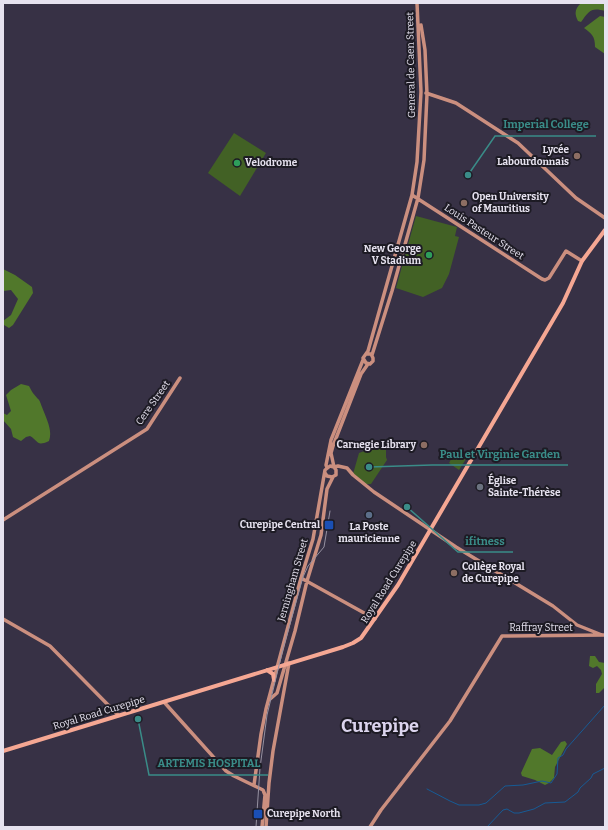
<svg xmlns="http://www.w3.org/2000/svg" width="608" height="830" viewBox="0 0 608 830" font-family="Bitter,serif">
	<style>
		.green { fill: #426125 }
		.forest { fill: #51782b }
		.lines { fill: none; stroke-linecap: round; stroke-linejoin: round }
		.stream { stroke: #175b95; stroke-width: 1 }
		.secondary { stroke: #cb8f7f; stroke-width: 3.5 }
		.primary { stroke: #f5a793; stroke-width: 4 }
		.tram { stroke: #9691a1; stroke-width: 1 }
		.education-dot { fill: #8d6e63; stroke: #1d1b24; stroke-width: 1.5 }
		.leisure-dot { fill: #2e9e5b; stroke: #1d1b24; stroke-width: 1.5 }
		.worship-dot { fill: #6b7280; stroke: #1d1b24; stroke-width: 1.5 }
		.service-dot { fill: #5c6f8a; stroke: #1d1b24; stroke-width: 1.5 }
		.transit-dot { fill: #1a4fb4; stroke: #1d1b24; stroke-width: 1.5 }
		.labels { text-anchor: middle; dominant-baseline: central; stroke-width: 4; stroke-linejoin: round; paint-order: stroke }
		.street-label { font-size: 10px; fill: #e6e2ef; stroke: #1d1b24 }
		.poi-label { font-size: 10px; font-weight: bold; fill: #e6e2ef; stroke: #1d1b24; text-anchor: start }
		.town-label { font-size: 18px; font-weight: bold; fill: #dbd4ed; stroke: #1d1b24 }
		.leader { fill: none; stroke: #3a8c88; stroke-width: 1.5 }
		.callout-dot { fill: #3a8c88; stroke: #1d1b24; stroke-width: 1.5 }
		.callout-label { font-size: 11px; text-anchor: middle; font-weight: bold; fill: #3a8c88; stroke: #1d1b24; stroke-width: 4; stroke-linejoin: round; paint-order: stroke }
	</style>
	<rect width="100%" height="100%" fill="#373145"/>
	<path class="green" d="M234 133 266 153 240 196 208 173Z
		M416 216 457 227 455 236 459 237 449 274 442 288 423 297 396 288Z
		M384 446 386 448V457L387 460 371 484H366L353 474 359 453 375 447Z
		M455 452 466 459 459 470 449 463Z"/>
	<path class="forest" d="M581 3H603L605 4V11C591 7 589 11 581 22L578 21C574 13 575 9 581 3Z
		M600 16 605 17V54L595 47C595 36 592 34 584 28Z
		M3 269 15 275 32 287 33 293 13 325 9 328 4 325 3 321 11 315 18 299 11 290 3 291Z
		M21 384 29 386C33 394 33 393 38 399 40 400 41 405 42 407 46 418 53 430 49 441 36 447 39 441 30 436L26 437 21 441 13 437 11 429 3 420V413L7 415 11 411 6 395 11 390Z
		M590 656H595L599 662 605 663V687L599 693H596V684L602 674 601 670 597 666 593 668 589 666Z
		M565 741 567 744 555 767 554 778 549 783 545 785 535 780 522 776 521 773 532 749 540 748 552 755 561 742Z"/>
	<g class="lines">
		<path class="stream" d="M427 789 450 801 459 805H479L486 803 505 786 523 785 542 781 551 783 557 774 558 758 563 755 566 749 605 705
			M487 827 503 810 507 809 514 813H519L534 809 545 803 565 802 578 792 580 788 591 778 593 774 605 768"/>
		<path class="secondary" d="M426 93 456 103 518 143 576 198 605 218
			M412 195 542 279 545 280 549 278 566 251 582 261
			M367 354H371L373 358V361L370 364 366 363 363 358 368 351 412 195 417 162 421 92 417 3
			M372 355 392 291 418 198 424 160 427 94 425 50 421 25
			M368 364 361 374 333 446 331 453 334 467 338 466 347 468 353 475 374 492 456 547 553 606 577 625 602 635
			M327 468 326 465 331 440 363 360
			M3 520 147 429 180 378
			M301 578 375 619
			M3 619 50 646 118 715
			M269 700 277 693 295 631 307 581 321 535 327 489 333 477
			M164 702 226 771 234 776 263 790 265 795 262 827
			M254 785 261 734 266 709 301 578 313 539 325 470 330 466 334 467 336 470V475L332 477 327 476 325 473
			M266 827 269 783 273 751 289 663
			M370 827 381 810 450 721 502 636 605 635"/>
		<path class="primary" d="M267 670 273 674 274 680
			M3 751 343 647 353 643 361 638 398 585 563 303 582 261 605 230"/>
		<path class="tram" d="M256 827 260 768 267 715 283 649 303 577 308 566 324 547 330 511"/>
	</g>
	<g class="education-dot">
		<circle cx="577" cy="156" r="4"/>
		<circle cx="464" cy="203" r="4"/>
		<circle cx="424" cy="445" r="4"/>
		<circle cx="454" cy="573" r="4"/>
	</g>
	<g class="leisure-dot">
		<circle cx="237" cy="163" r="4"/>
		<circle cx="429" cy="255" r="4"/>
	</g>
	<circle class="worship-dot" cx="480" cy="487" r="4"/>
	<circle class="service-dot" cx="369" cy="515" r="4"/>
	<g class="transit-dot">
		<rect x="324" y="520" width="10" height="10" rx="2"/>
		<rect x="253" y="809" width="10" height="10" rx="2"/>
	</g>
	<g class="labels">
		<g class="street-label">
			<text transform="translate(411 65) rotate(-91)">General de Caen Street</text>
			<text transform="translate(484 232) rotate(33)">Louis Pasteur Street</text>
			<text transform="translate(153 403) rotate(-55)">Cere Street</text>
			<text transform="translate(293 580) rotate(-74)">Jerningham Street</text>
			<text transform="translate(389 582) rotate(-58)">Royal Road Curepipe</text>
			<text x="541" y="628">Raffray Street</text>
			<text transform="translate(99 713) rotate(-17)">Royal Road Curepipe</text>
		</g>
		<g class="poi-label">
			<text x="569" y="150" text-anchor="end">Lycée<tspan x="569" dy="12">Labourdonnais</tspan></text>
			<text x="245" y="163">Velodrome</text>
			<text x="472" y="197">Open University<tspan x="472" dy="12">of Mauritius</tspan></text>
			<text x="421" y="249" text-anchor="end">New George<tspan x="421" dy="12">V Stadium</tspan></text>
			<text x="416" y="445" text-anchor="end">Carnegie Library</text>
			<text x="488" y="481">Église<tspan x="488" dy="12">Sainte-Thérèse</tspan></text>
			<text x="320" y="525" text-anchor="end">Curepipe Central</text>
			<text x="369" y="527" text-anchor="middle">La Poste<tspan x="369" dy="12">mauricienne</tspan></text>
			<text x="462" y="567">Collège Royal<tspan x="462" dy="12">de Curepipe</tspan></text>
			<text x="267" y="814">Curepipe North</text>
		</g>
		<g class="town-label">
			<text x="380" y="726">Curepipe</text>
		</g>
	</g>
	<path class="leader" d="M468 175L495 136H596M369 467L432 465H568M407 507L458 552H513M138 719L149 775H268"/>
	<g class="callout-dot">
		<circle cx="468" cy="175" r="4"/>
		<circle cx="369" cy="467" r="4"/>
		<circle cx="407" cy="507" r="4"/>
		<circle cx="138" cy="719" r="4"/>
	</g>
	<g class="callout-label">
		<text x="546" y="128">Imperial College</text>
		<text x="500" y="458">Paul et Virginie Garden</text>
		<text x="485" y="545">ifitness</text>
		<text x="209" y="767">ARTEMIS HOSPITAL</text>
	</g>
	<rect width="608" height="830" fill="none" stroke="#e6e2ef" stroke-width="8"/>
</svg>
